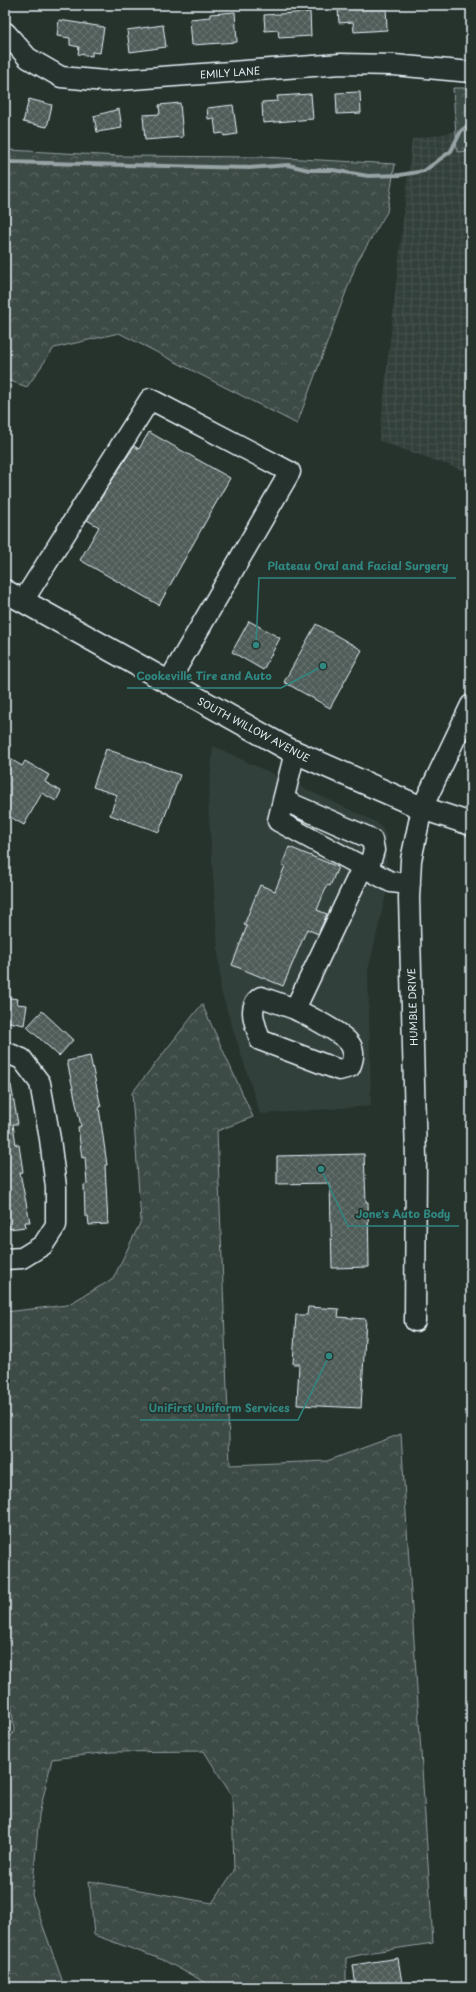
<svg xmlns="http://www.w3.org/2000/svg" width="476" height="1992" viewBox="0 0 476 1992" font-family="'Playpen Sans',sans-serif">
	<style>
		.built { fill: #333f3a }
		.industrial { fill: url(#industrial-grid) }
		.forest { fill: url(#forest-crowns); stroke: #939ea0 }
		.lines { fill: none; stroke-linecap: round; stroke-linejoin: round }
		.stream { stroke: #98a3a5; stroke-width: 4 }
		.building { fill: url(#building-cross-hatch); stroke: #e8f1f8 }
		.minor-casing { stroke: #e8f1f8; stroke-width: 23 }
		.major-casing { stroke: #e8f1f8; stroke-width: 25 }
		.minor { stroke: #26332d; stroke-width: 20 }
		.major { stroke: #26332d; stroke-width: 22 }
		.labels { text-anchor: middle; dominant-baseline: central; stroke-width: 3.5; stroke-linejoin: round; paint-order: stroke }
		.street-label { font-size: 10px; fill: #e8f1f8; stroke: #26332d }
		.leader { fill: none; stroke: #308883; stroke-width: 1.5 }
		.callout-dot { fill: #308883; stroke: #26332d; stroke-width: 1.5 }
		.callout-label { font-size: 11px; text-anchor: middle; font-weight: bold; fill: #308883; stroke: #26332d; stroke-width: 3.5; stroke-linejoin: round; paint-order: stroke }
	</style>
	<defs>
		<pattern id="industrial-grid" width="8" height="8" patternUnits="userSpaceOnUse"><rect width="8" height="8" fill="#333f3a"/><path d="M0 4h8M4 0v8" fill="none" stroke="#47524e"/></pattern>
		<pattern id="forest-crowns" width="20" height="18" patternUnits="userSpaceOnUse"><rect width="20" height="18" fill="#3e4b47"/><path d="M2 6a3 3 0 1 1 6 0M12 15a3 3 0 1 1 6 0" fill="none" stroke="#5a6562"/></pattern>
		<pattern id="building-cross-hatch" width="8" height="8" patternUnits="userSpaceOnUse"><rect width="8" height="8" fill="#505c59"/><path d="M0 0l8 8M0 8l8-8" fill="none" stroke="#697472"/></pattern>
	</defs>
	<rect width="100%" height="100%" fill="#26332d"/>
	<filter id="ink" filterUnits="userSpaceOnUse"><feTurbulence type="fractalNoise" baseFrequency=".025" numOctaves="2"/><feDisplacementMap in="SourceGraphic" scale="8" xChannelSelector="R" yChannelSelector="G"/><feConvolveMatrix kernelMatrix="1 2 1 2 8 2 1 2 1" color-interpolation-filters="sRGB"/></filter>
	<g filter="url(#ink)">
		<path class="built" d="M213 746 376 822 382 828 386 836 387 890 368 971 371 1106 260 1114 221 991 208 803Z"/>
		<path class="industrial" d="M471 129V473L379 441 412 139Z"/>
		<path class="forest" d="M453 88H471V151L457 152Z
			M5 147 9 150 119 156 263 157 395 164 387 212 357 262 297 424 119 333 54 348 27 387 5 379Z
			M202 1004 253 1117 217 1131 230 1465 327 1461 401 1434 433 1943 373 1952 346 1958V1987H214L163 1960 94 1935 89 1881 212 1903 234 1871 232 1796 204 1751 110 1752 52 1759 39 1815 32 1895 62 1980 50 1987H5V1747L14 1731 5 1639V1312L67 1305 113 1279 141 1221 132 1093Z"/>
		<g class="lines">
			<path class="stream" d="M5 162 249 168 288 165 309 170H333L368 176 400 175 424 171 451 151 461 131 471 123"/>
		</g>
		<path class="building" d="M386 5 387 30 354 32 353 22 339 23 338 8Z
			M235 12 237 42 192 45 190 19 210 17V14Z
			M310 12 311 36 279 38 278 30 265 31 264 15Z
			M59 20 104 27 100 53 92 52V56L78 54 79 47 70 45V38L57 36Z
			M163 25 166 47 130 52 127 30Z
			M360 92 361 113 337 114 336 93Z
			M311 94 313 119 263 123 262 102 278 101 277 96Z
			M29 99 52 105 47 127 23 122Z
			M180 103 183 137 145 140 143 115 160 114 159 105Z
			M233 105 237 134 224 136 223 133 216 134 214 118 208 119 207 108Z
			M119 109 122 128 97 132 94 116Z
			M149 432 230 478 159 605 80 560 99 527 87 520 134 446 139 449Z
			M249 621 280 638 263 670 232 652Z
			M316 624 362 650 330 708 284 682Z
			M106 749 180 775 159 832 110 815 117 795 93 787Z
			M5 756 22 766 25 761 49 775 45 782 61 791 56 801 42 793 24 825 5 814Z
			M289 847 338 867 330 886 327 885 317 910 327 914 318 934 307 929 283 986 232 965 247 926 244 925 260 885 275 891 285 866 282 865Z
			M5 997 18 999 17 1004 27 1005 24 1025 5 1021Z
			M42 1011 73 1040 59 1056 27 1027Z
			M90 1056 101 1107 99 1108 107 1165H105L108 1224 89 1225 88 1216H85L84 1185 87 1184 85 1157 82 1158 78 1127 81 1126 67 1061Z
			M5 1085H11L18 1124H13L16 1145H19L23 1172 20 1173 30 1222H25L26 1227 9 1229 7 1218 5 1219V1200H8L5 1181Z
			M364 1154 366 1202H368L369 1267 332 1268 330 1183 277 1184V1156Z
			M308 1307 339 1309 338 1317 366 1319 361 1408 297 1405 299 1364H293L296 1315H307Z
			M398 1958 402 1983 373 1987H356L353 1965Z"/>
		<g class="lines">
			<g class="minor-casing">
				<path id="minor" d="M6 33 28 58 61 77 105 81 341 64 394 65 471 72
					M23 601 150 399 290 472 169 681
					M295 752 278 821 391 882 410 884
					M283 800 365 836 372 840 374 850 368 870
					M295 1009C308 1016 343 1033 350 1044 355 1051 353 1060 350 1067L339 1070 260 1040C256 1025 246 1007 261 997L295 1009 363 866
					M5 1052 22 1059 40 1083 50 1139 56 1187V1225L43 1245 22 1258 5 1259
					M415 1321 416 1158 409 898 411 860 422 808 471 705"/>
			</g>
			<g class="major-casing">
				<path id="major" d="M5 591 288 749 422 808 471 824"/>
			</g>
			<use href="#minor" class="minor"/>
			<use href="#major" class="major"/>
		</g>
	</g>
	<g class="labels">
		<g class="street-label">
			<text transform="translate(230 72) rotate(-4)">EMILY LANE</text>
			<text transform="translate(254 729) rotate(28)">SOUTH WILLOW AVENUE</text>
			<text transform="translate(412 1007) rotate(-92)">HUMBLE DRIVE</text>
		</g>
	</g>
	<path class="leader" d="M256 645L259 578H456M323 666L281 688H127M321 1169L348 1226H459M329 1356L298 1420H140"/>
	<g class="callout-dot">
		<circle cx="256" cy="645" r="4"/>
		<circle cx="323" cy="666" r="4"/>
		<circle cx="321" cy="1169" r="4"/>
		<circle cx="329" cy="1356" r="4"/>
	</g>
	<g class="callout-label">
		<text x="358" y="570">Plateau Oral and Facial Surgery</text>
		<text x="204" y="680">Cookeville Tire and Auto</text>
		<text x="403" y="1218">Jone's Auto Body</text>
		<text x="219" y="1412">UniFirst Uniform Services</text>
	</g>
	<rect width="476" height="1992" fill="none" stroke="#26332d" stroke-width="20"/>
	<rect x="10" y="10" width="456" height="1972" fill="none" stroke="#e8f1f8" stroke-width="1.5" filter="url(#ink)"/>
</svg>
